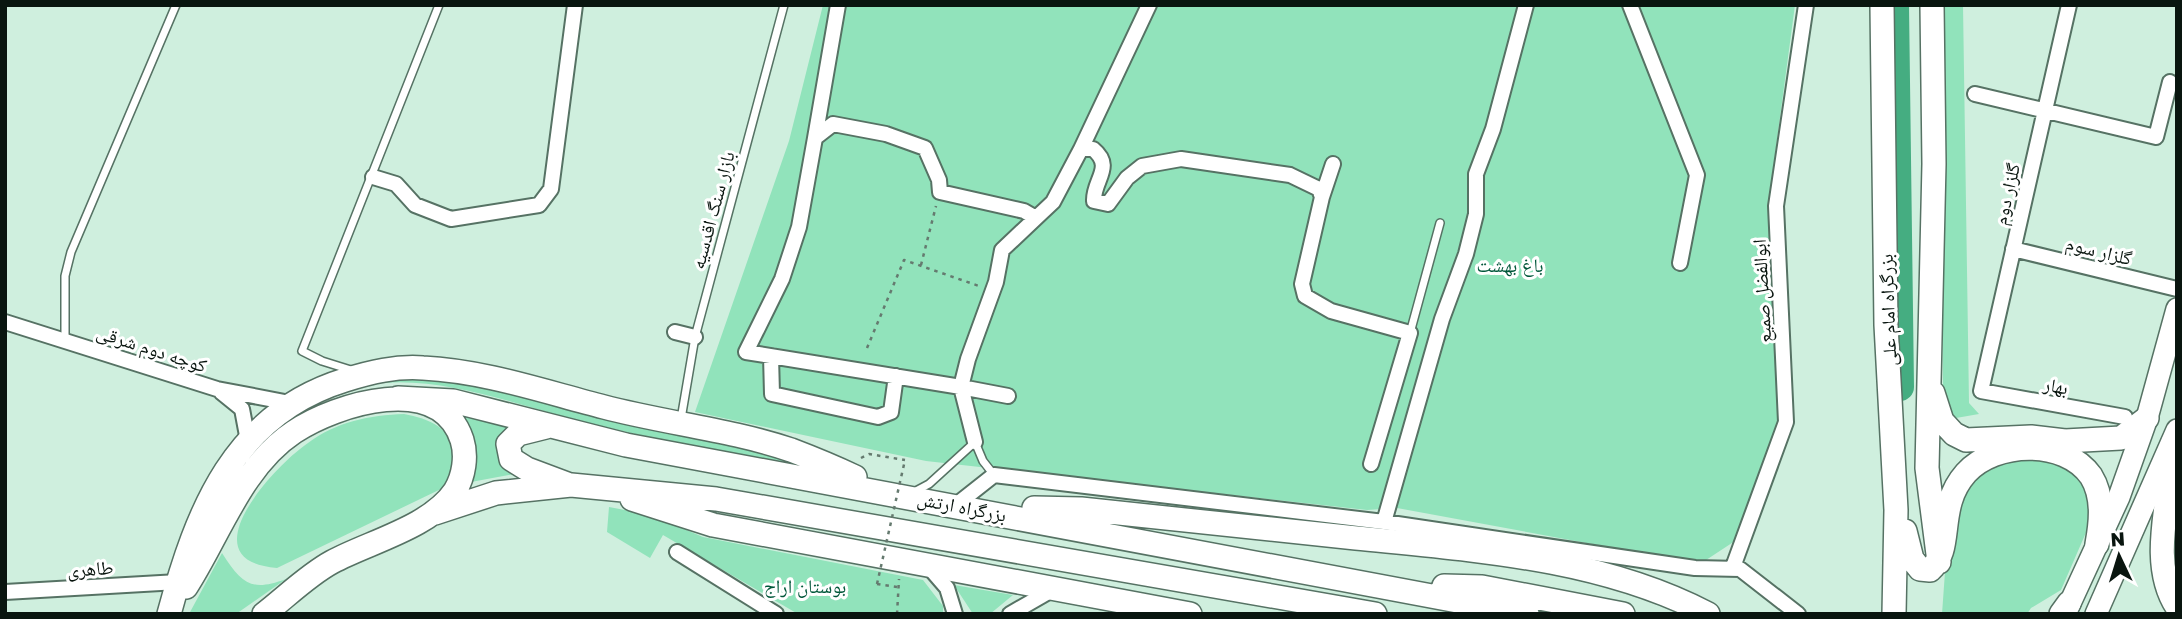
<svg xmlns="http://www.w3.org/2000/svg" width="2182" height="619" viewBox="0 0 2182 619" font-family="'Golos Text','Noto Naskh Arabic',sans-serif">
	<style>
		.green { fill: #91e3bb }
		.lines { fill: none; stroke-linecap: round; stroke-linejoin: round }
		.river { stroke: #45ad81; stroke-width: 28 }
		.service-casing { stroke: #567264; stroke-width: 10 }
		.minor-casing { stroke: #567264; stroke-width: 18 }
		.primary-casing { stroke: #567264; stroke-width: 24 }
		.trunk-casing { stroke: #567264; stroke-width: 26 }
		.path { stroke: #657a6f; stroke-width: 2.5; stroke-dasharray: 3.5 5; stroke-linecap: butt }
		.service { stroke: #fff; stroke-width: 7 }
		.minor { stroke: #fff; stroke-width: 14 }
		.primary { stroke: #fff; stroke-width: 21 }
		.trunk { stroke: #fff; stroke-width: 23 }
		.path-bridge { stroke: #657a6f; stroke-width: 2.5; stroke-dasharray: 3.5 5; stroke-linecap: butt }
		.labels { text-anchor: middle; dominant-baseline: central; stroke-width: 6; stroke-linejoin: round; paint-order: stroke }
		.street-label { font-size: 19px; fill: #09150f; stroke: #fff }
		.park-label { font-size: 19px; fill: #00573a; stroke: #fff }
	</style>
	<rect width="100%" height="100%" fill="#cfefde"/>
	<path class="green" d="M823 5H1795L1768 207 1778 420 1741 537 1700 564 1397 508 1367 510 926 461 695 412 789 141Z
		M1940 5H1963L1969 403 1979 414 1956 418 1950 414 1943 392Z
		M439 374 756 449 805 466C734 453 662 441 592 424 488 399 378 344 282 424 269 435 257 449 244 461L246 446 342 385Z
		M404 414C431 419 458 430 453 463 451 474 450 480 443 488L277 568C186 561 274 466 308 443 336 422 370 415 404 414Z
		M464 415 514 425 496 446 501 460 520 473 471 482 476 451Z
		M2000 449 2072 460 2098 505 2061 590 2031 608 2027 614H1942L1948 530 1958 488Z
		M609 507 651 515 703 537 923 580 943 606V614H798L663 535 650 558 607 532Z
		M222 553C242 584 251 592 286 579L236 614H189Z
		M954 585 1013 595 990 614H973Z"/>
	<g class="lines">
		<path class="river" d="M1895 5 1900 387"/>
		<g class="service-casing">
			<path id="service" d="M1410 333 1440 223
				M65 340V276L71 252 176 5
				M354 371 322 361 302 351 439 5
				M681 419 695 337 784 5
				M914 492 929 484 975 442 983 461 994 475"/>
		</g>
		<g class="minor-casing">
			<path id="minor" d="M1630 5 1697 175 1680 263
				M2069 5 1981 391 2125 417
				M1975 94 2156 137 2170 82
				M815 138 838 5
				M1081 149 1149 5
				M373 177 396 184 415 205 451 219 539 205 551 189 575 5
				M1322 197 1333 164
				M2013 249 2177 289
				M5 322 217 389 290 403
				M675 332 695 337
				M771 356 772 394 878 417 891 412 896 376
				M221 392 242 409 248 441
				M1008 396 961 387 968 359 996 282 1002 250 1036 218
				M975 442 961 387 746 352 782 279 799 227 815 138 833 124 886 134 925 148 939 180 940 192 1024 211 1036 218 1053 202 1081 149H1093C1115 167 1093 180 1094 201L1108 204 1127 178 1142 166 1181 159 1290 175 1319 189 1322 197 1302 284 1305 296 1331 311 1410 333 1371 464
				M956 505 994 475 1384 522 1695 568 1740 569 1798 614
				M1384 522 1442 319 1466 254 1476 214V174L1493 129 1526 5
				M677 552 776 614
				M928 566 947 588 955 614
				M1733 567 1786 422 1776 206 1806 5
				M5 592 178 582
				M1010 614 1052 590"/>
		</g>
		<g class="primary-casing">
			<path id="primary" d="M2065 614 2119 497 2147 418 2177 309
				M2096 614 2177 430"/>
		</g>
		<g class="trunk-casing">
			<path id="trunk" d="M1882 5 1886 325 1896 510 1894 614
				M1932 5 1934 164 1927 468 1939 562
				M1933 393 1942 421 1954 434 1966 440 2031 437 2065 441 2121 438 2147 418
				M398 398 453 401 626 445 1527 614
				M546 427 518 434 508 444 511 459 527 469 567 484
				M2173 443C2172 496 2147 561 2177 607
				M632 499 713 525 1190 614
				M1034 508 1081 509C1173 519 1265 529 1356 538 1475 550 1601 558 1708 614
				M435 513 496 493 571 485 716 499 1375 614
				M1905 531 1912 559 1920 569 1930 570C1955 548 1935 508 1966 473 1995 441 2064 438 2091 476 2104 497 2101 522 2097 544
				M1444 586 1482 587 1623 614
				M186 587C219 536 241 467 294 432 336 404 440 371 462 440 467 456 464 476 455 491 431 527 369 542 332 562 308 575 286 597 264 614
				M169 614C197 510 234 414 345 380 371 372 396 366 423 368 485 371 545 392 604 407 665 423 732 430 791 450 812 458 834 467 855 477
				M2061 614 2069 603"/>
		</g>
		<path class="path" d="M921 265 936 206
			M867 348 904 260 979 286
			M861 458 869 454 905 460
			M877 584 897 587
			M897 614 899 579"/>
		<use href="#service" class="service"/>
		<use href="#minor" class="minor"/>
		<use href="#primary" class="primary"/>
		<use href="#trunk" class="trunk"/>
		<path class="path-bridge" d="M877 584 905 460"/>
	</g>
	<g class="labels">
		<g class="street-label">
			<text transform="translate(2006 194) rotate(-77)">گلزار دوم</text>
			<text transform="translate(712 210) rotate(-75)">بازار سنگ اقدسیه</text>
			<text transform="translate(2099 250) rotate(14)">گلزار سوم</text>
			<text transform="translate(1761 291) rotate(-93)">ابوالفضل صمیع</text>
			<text transform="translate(1887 310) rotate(-92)">بزرگراه امام علی</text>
			<text transform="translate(152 348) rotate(18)">کوچه دوم شرقی</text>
			<text transform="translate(2056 385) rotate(11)">بهار</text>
			<text transform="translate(962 506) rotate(11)">بزرگراه ارتش</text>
			<text transform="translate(90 568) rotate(-4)">طاهری</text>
		</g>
		<g class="park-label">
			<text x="1510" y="264">باغ بهشت</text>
			<text x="805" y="585">بوستان اراج</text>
		</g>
	</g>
	<rect width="2182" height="619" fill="none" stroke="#09150f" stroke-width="14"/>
	<g transform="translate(2119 556) rotate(356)" stroke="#ffffff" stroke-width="5" paint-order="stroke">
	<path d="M0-5L12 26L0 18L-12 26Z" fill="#09150f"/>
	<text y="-10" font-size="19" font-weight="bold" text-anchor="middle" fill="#09150f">N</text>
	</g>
</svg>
